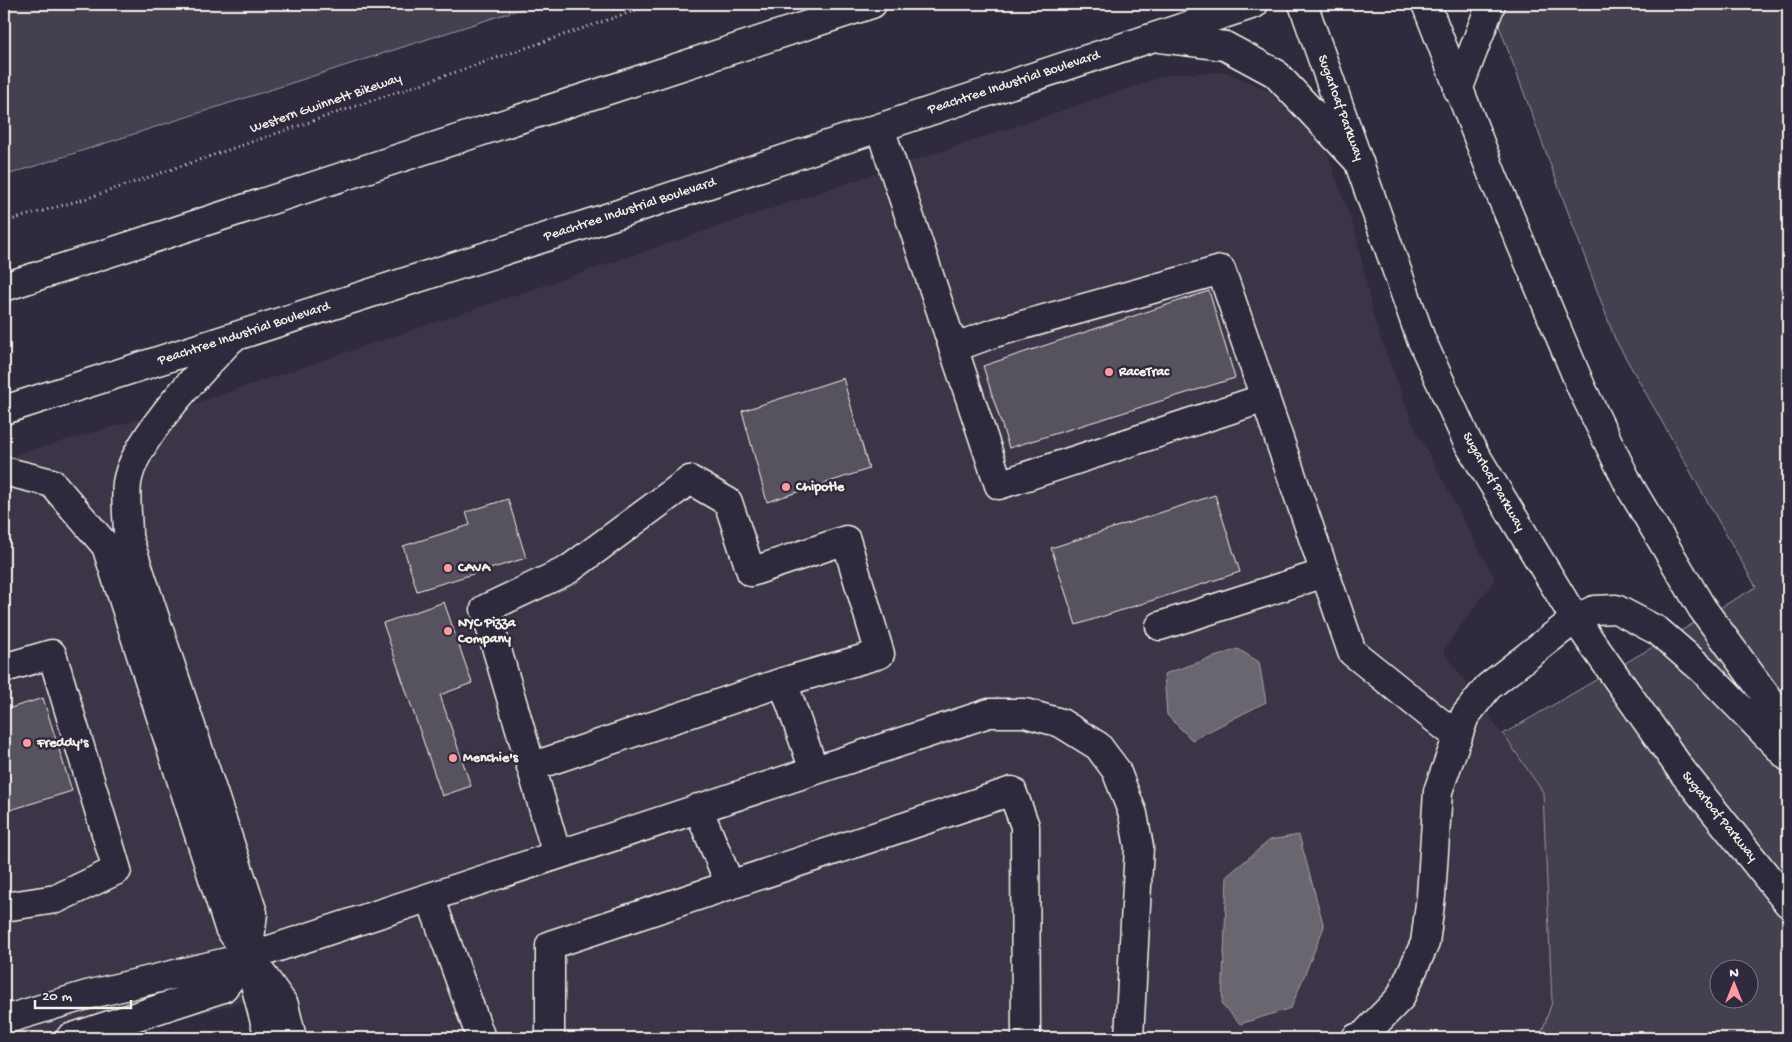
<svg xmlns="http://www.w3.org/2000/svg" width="1792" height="1042" viewBox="0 0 1792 1042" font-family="'Gochi Hand',sans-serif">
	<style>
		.built { fill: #3b3647 }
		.green { fill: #454050; stroke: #9c989c; fill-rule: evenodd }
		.water { fill: #6a6670; stroke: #a19ea0 }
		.building { fill: #56525f; stroke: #f4f1e8 }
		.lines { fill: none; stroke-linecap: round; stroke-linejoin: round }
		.minor-casing { stroke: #f4f1e8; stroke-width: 31 }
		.major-casing { stroke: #f4f1e8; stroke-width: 31 }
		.highway-casing { stroke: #f4f1e8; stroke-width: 31 }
		.path { stroke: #f4f1e8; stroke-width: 3; stroke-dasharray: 1 4; stroke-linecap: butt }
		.minor { stroke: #2f2a3d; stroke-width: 28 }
		.major { stroke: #2f2a3d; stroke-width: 28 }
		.highway { stroke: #2f2a3d; stroke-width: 28 }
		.poi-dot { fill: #ff9aa2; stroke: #2f2a3d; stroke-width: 2 }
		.labels { text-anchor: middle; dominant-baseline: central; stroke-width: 5; stroke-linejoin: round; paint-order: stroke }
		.street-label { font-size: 14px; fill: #f4f1e8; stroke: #2f2a3d }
		.poi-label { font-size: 14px; font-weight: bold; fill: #f4f1e8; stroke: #2f2a3d; text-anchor: start }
	</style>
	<rect width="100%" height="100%" fill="#2f2a3d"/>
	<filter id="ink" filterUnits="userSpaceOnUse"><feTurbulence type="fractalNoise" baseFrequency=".02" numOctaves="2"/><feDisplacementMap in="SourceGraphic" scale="10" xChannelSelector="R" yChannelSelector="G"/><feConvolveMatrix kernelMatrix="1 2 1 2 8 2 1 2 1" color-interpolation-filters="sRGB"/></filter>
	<g filter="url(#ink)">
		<path class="built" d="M1227 72 1280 96 1324 144 1356 234 1374 320 1413 424 1495 579 1443 650 1543 792 1552 1002 1540 1038H279L267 996 108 1038H4V458L196 403 1170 74Z"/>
		<path class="green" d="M4 4H536L4 176Z
			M1491 4H1788V1038H1540L1552 1002 1543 792 1503 734 1756 587 1615 339ZM1720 970H1750V1000H1720Z"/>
		<path class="water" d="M1238 649 1259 662 1266 702 1192 740 1167 715 1164 674Z
			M1299 835 1324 927 1291 1008 1240 1024 1222 1005 1227 876 1270 840Z"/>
		<path class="building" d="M1209 291 1235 378 1009 448 983 366Z
			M843 378 869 469 767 502 742 411Z
			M1215 495 1240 572 1076 625 1051 548Z
			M508 499 526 558 417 591 403 546 470 525 466 512Z
			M444 602 472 683 440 695 471 786 442 796 383 623Z
			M43 698 72 791 7 811 4 801V710Z"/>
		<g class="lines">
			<g class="minor-casing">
				<path id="minor" d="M880 128 999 485 1265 398 1352 652 1458 737
					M232 338C202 370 133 440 127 483 125 500 128 519 128 537L253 913 248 957 269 1038
					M953 348 994 333 1221 270 1265 398
					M4 471 52 483 106 546 229 928 284 1005 292 1038
					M1160 626 1325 573
					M4 668 52 654 117 870 56 899 4 907
					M531 767 783 682
					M698 808 730 885
					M557 855 485 609 568 570 690 480 728 502 751 572 846 540 880 654 783 682 814 770
					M430 897 481 1038
					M4 1020 87 995 248 957 989 713H1025L1061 723 1098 746 1116 770 1133 814 1139 847 1129 1038
					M70 1038 223 988 248 957
					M550 1038V945L1012 791 1025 826 1026 1038
					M1356 1038 1364 1035 1400 998 1425 943 1431 896 1438 791 1465 716 1488 687 1575 619"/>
			</g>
			<g class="major-casing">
				<path id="major" d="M1303 4 1421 339 1467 441 1575 619 1682 771 1788 903
					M1426 4 1494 179 1582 389 1630 487 1702 608 1788 726
					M1575 619 1594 610 1616 609 1658 631 1703 670 1788 757"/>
			</g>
			<g class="highway-casing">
				<path id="highway" d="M1160 38 1225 46 1275 73 1359 162
					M1458 90 1491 4
					M4 287 872 4
					M4 410 606 218 1254 4"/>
			</g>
			<path class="path" d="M4 222 88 198 654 4"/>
			<use href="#minor" class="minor"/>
			<use href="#major" class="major"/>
			<use href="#highway" class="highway"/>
		</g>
	</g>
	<g class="poi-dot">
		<circle cx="1109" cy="372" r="5"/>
		<circle cx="786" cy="487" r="5"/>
		<circle cx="448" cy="568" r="5"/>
		<circle cx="448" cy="631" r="5"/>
		<circle cx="27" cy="743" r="5"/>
		<circle cx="453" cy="758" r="5"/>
	</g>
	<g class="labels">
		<g class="street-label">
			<text transform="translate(1014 83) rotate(-18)">Peachtree Industrial Boulevard</text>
			<text transform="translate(326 104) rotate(-19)">Western Gwinnett Bikeway</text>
			<text transform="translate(1340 108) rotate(70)">Sugarloaf Parkway</text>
			<text transform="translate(630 210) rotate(-18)">Peachtree Industrial Boulevard</text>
			<text transform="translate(244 334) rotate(-18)">Peachtree Industrial Boulevard</text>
			<text transform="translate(1493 482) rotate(60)">Sugarloaf Parkway</text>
			<text transform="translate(1719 817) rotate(51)">Sugarloaf Parkway</text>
		</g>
		<g class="poi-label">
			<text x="1119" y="372">RaceTrac</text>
			<text x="796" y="487">Chipotle</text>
			<text x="458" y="568">CAVA</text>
			<text x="458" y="623">NYC Pizza<tspan x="458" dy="16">Company</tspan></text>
			<text x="37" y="743">Freddy's</text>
			<text x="463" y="758">Menchie's</text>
		</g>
	</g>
	<rect width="1792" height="1042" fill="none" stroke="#2f2a3d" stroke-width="20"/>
	<rect x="10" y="10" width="1772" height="1022" fill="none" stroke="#f4f1e8" stroke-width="2" filter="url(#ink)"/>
	<g transform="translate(1734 984)"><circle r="24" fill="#2f2a3d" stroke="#7e7a81"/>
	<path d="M0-4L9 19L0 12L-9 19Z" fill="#ff9aa2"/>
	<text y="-8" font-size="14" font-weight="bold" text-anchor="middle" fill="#f4f1e8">N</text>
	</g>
	<path d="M35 1000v8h96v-8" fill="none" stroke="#f4f1e8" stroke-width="2.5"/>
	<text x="42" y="1000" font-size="15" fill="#f4f1e8" stroke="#2f2a3d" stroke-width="4" paint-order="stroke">20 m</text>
</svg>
